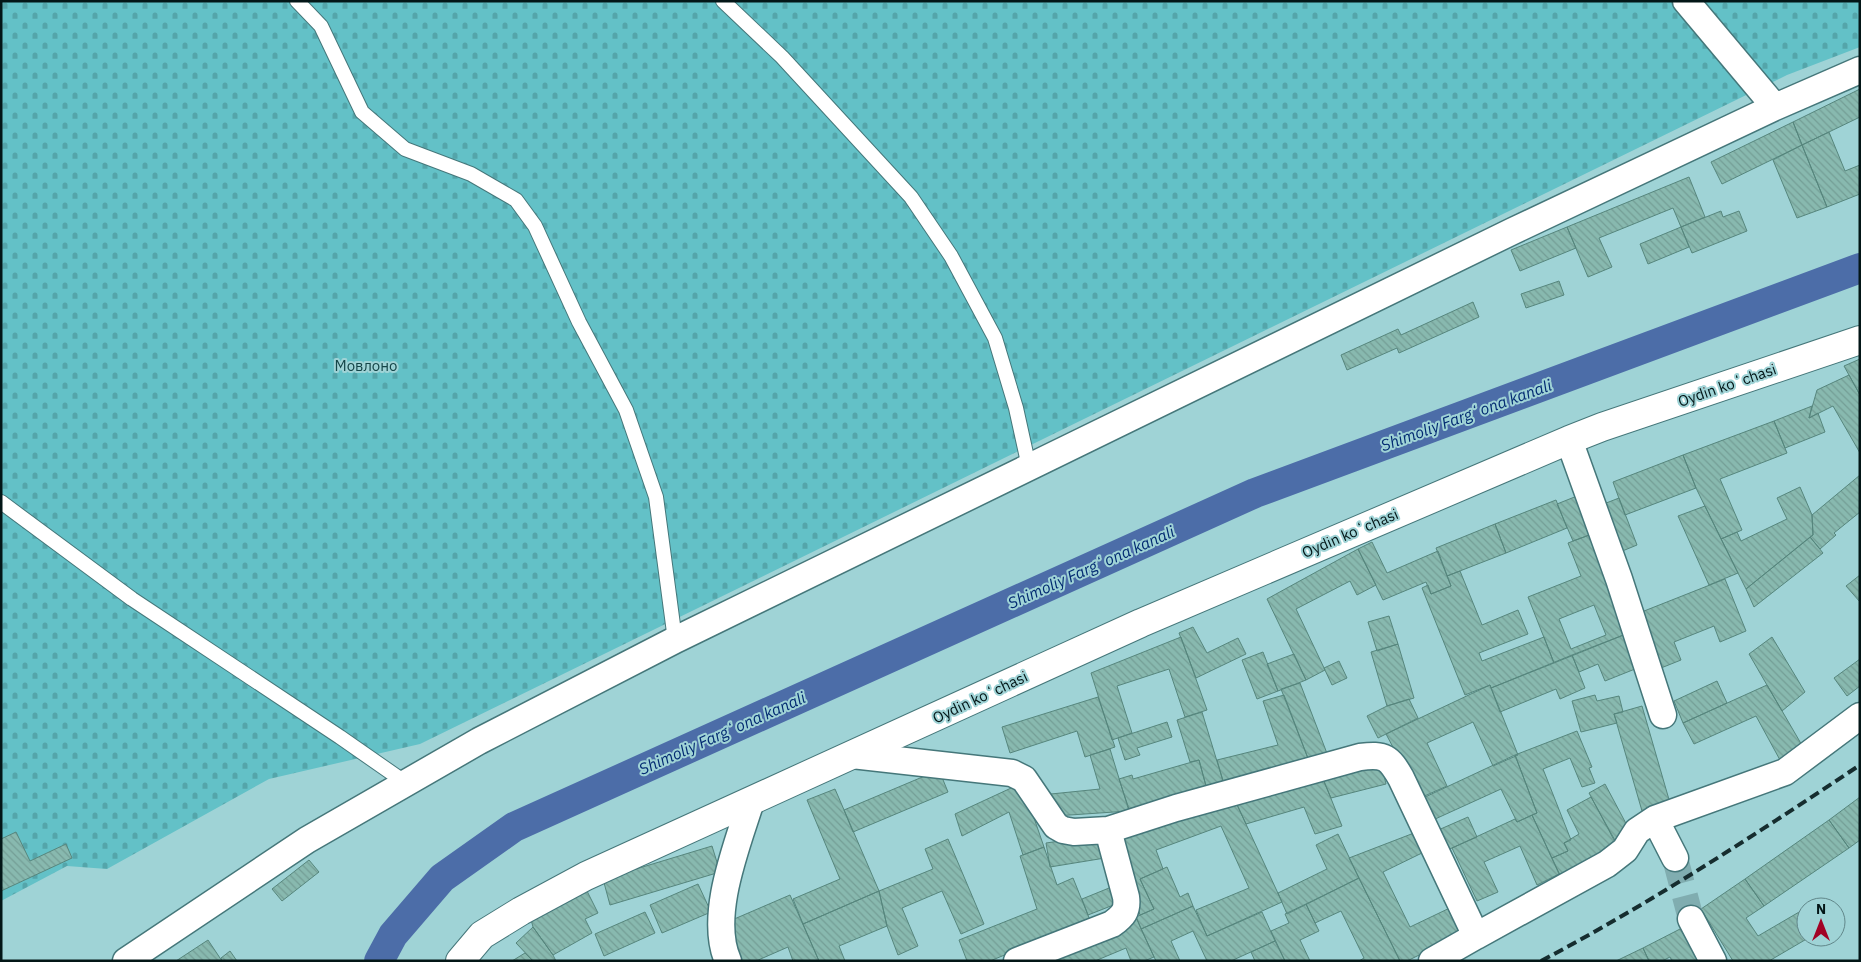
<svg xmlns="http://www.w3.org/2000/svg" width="1861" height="962" viewBox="0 0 1861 962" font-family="'IBM Plex Sans',sans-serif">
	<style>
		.cemetery { fill: url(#cemetery-stones) }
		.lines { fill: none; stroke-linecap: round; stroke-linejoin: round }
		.canal { stroke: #4c6da8; stroke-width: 30 }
		.building { fill: url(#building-back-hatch); stroke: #56867d; fill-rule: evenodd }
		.street-tunnel { stroke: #80adb0; stroke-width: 26; stroke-dasharray: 26 13; stroke-linecap: butt }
		.lane-casing { stroke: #45777a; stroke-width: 16 }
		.street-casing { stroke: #45777a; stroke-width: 29 }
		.secondary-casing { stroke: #45777a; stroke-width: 30 }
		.lane { stroke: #fff; stroke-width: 14 }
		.street { stroke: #fff; stroke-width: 26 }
		.secondary { stroke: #fff; stroke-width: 28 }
		.rail { stroke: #162d2f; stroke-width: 4; stroke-dasharray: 10 5; stroke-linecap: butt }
		.labels { text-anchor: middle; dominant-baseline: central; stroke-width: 4; stroke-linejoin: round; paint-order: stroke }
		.park-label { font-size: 15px; fill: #144548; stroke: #9fd3d6 }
		.street-label { font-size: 15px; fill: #031617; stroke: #9fd3d6 }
		.water-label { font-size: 16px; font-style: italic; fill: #022a71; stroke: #9fd3d6 }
	</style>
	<defs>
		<pattern id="cemetery-stones" width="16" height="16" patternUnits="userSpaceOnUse" patternTransform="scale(1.25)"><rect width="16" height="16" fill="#63c1c7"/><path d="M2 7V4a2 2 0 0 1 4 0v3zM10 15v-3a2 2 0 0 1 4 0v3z" fill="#54a5aa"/></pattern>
		<pattern id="building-back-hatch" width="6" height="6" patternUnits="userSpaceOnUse" patternTransform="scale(1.25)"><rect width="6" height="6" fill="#88b9af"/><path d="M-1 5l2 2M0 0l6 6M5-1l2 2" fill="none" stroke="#749e96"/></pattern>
	</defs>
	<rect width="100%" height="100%" fill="#9fd3d6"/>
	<path class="cemetery" d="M1 1H1860V47L1787 75 420 744 269 779 107 869 67 866 1 901Z"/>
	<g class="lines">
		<path class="canal" d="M379 961 393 935 442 878 514 827 1255 493 1860 268"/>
	</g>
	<path class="building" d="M1860 89V117L1802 145 1793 122Z
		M1793 122 1802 145 1722 184 1711 162Z
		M1829 132 1845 171 1860 165V194L1827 207 1802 145Z
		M1802 145 1827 207 1797 218 1773 160Z
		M1689 177 1705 217 1681 227 1673 208 1599 238 1612 267 1588 277 1567 227Z
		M1721 211 1723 217 1739 211 1747 231 1692 253 1681 227Z
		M1567 227 1576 248 1520 271 1511 250Z
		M1681 227 1689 247 1648 264 1640 244Z
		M1559 281 1564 295 1526 308 1521 294Z
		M1473 302 1479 317 1399 353 1397 348 1347 370 1341 355 1398 329 1401 335Z
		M1860 359V395L1844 366Z
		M1849 375 1860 395V453L1833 406 1809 418 1817 390Z
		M1812 406 1809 418 1818 413 1825 432 1785 448 1774 421Z
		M1774 421 1787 453 1720 479 1742 530 1721 539 1696 488 1683 455Z
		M1683 455 1696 488 1625 515 1613 482Z
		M1860 475V512L1834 533 1836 535 1820 549 1810 537 1813 535 1812 515Z
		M1800 487 1812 515 1813 535 1746 589 1721 539 1737 532 1741 541 1787 519 1777 498Z
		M1577 496 1592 534 1573 541 1557 504Z
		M1619 498 1637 545 1615 554 1596 507Z
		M1556 500 1567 528 1506 553 1495 524Z
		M1705 506 1738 573 1709 585 1678 516Z
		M1495 524 1506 553 1447 576 1436 548Z
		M1592 534 1631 632 1554 663 1528 597 1581 576 1568 543ZM1594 605 1606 635 1571 649 1559 619Z
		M1810 537 1823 553 1754 607 1746 589Z
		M1372 542 1387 573 1438 551 1451 586 1431 594 1426 582 1383 600 1358 549Z
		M1358 549 1376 585 1357 595 1350 581 1296 609 1325 670 1306 680 1267 599Z
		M1460 571 1482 625 1518 610 1528 634 1479 653 1482 661 1544 637 1554 663 1491 688 1490 685 1465 695 1422 588 1428 585 1431 594 1451 586 1447 576Z
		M1860 575V602L1846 586Z
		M1725 579 1746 631 1720 642 1714 626 1674 642 1681 660 1656 670 1634 615Z
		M1389 616 1398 644 1377 651 1368 622Z
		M1193 627 1207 653 1238 638 1246 654 1196 678 1179 633Z
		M1631 632 1645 665 1605 681 1598 664 1579 672 1572 655Z
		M1181 637 1207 710 1185 717 1169 669 1117 686 1132 733 1112 740 1091 673Z
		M1772 637 1805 692 1782 711 1749 654Z
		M1398 644 1414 698 1387 706 1371 652Z
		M1263 652 1278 691 1257 699 1242 660Z
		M1294 654 1306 680 1278 691 1267 664Z
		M1572 655 1585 688 1560 699 1556 689 1500 712 1491 688Z
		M1860 659V686L1847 696 1834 678Z
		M1339 661 1347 678 1332 685 1324 668Z
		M1717 681 1727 703 1683 723 1674 701Z
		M1300 683 1328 756 1309 761 1281 689Z
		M1490 685 1518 755 1493 766 1473 722 1427 743 1447 786 1420 798 1386 734Z
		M1767 685 1803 747 1780 760 1756 716 1694 744 1683 723Z
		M1284 695 1309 761 1223 781 1217 760 1278 745 1263 701Z
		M1595 695 1597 701 1619 696 1623 712 1614 714 1617 723 1581 732 1572 701Z
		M1098 697 1115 747 1085 757 1077 731 1010 753 1002 727Z
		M1409 699 1418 718 1378 738 1367 716 1387 706Z
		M1642 706 1670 803 1642 811 1614 714Z
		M1202 712 1223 781 1206 786 1199 760 1190 762 1177 720Z
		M1167 722 1172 737 1137 748 1140 755 1125 760 1118 738Z
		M1577 731 1592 767 1589 768 1595 783 1582 787 1570 758 1543 769 1571 840 1564 843 1568 851 1552 858 1532 815 1537 813 1515 755Z
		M1110 749 1129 811 1055 816 1051 794 1100 789 1090 755Z
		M1515 755 1537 813 1517 822 1501 789 1433 820 1423 798Z
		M1380 759 1386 784 1331 798 1321 775Z
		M1199 760 1206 786 1129 809 1119 779 1132 775 1133 779Z
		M939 770 948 792 853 832 844 810Z
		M1320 771 1342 826 1315 834 1304 807 1246 824 1233 796Z
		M1022 783 1044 847 1023 855 1009 812 962 836 955 814Z
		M1605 784 1630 831 1614 840 1589 793Z
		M835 789 879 891 803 924 793 899 840 879 807 800Z
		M1233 796 1282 902 1207 936 1196 910 1249 888 1221 826 1156 850 1163 869 1140 879 1154 909 1140 915 1115 835Z
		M1591 797 1617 844 1561 877 1552 858 1568 851 1564 843 1579 834 1567 810Z
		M1860 797V840L1849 848 1829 820Z
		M1532 815 1559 874 1537 885 1520 846 1484 862 1498 892 1477 901 1452 848 1515 819 1517 822Z
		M1468 817 1477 837 1445 851 1436 831Z
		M1829 820 1849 848 1764 906 1745 879Z
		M16 832 30 861 66 844 72 858 1 891V839Z
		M1414 833 1424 852 1383 872 1410 927 1456 905 1468 931 1407 961H1400L1349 858Z
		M1338 834 1359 878 1287 914 1278 893 1327 869 1316 845Z
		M1102 835 1105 858 1050 867 1046 843Z
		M948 839 984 924 961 934 942 891 902 908 918 946 898 955 887 926 879 891 933 869 925 849Z
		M712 846 720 872 610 905 603 879Z
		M1044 847 1057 885 1073 878 1090 920 990 961H967L959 940 1037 909 1020 856Z
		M309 860 319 872 282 901 272 889Z
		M1167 867 1180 897 1188 893 1193 906 1141 929 1136 917 1154 909 1140 879Z
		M1359 878 1400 961H1359L1364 958 1341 911 1315 923 1306 904Z
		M1745 879 1764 906 1746 918 1758 936 1806 908V937H1810L1769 961H1733L1701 909Z
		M698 884 711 912 662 933 650 905Z
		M1114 886 1121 902 1088 915 1082 899Z
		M586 889 598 913 585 919 592 933 553 955 533 927 530 916Z
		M879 891 887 926 839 946 845 961H819L803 924Z
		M790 895 819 961H793L788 947 756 961H735L725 923Z
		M1306 904 1319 931 1300 940 1310 961H1285L1271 931 1289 923 1285 914Z
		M1193 906 1207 936 1262 912 1275 941 1231 961H1207L1193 931 1171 941 1180 961H1156L1141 929Z
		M645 912 655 933 604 956 595 934Z
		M1136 917 1154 957 1144 961H1131L1126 948 1095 961H1029Z
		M533 927 553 955 556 961H533L516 943Z
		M1682 928 1698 961H1672L1670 957 1662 961H1649L1643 948Z
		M208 940 222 961H176Z
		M1275 941 1285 961H1255L1251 952Z
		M1643 948 1649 961H1616Z
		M230 951 237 961H222L221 958Z
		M525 953 533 961H512Z"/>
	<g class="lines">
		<path class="street-tunnel" d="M1675 858 1691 919"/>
		<g class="lane-casing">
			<path id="lane" d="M297 1 321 26 362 112 405 149 471 174 516 200 535 226 579 322 626 410 656 497 675 640
				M723 1 782 57 911 197 951 256 995 338 1016 408 1029 467
				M1 502 132 599 340 737 406 783"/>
		</g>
		<g class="street-casing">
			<path id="street" d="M1686 1 1775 107
				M1569 440 1619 579 1663 715
				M852 755 1012 773 1024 779 1056 826 1063 830 1074 832 1108 830 1176 808 1360 757C1385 754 1389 757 1401 778L1476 936 1432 961
				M1675 858 1655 819 1785 772 1860 716
				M1691 919 1713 961
				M1476 936 1607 864 1625 850 1637 831 1655 819
				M126 961 307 840 479 741 675 640 1513 231 1775 107 1860 70
				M728 961C708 916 737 846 751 801
				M1017 961 1112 924C1123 916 1128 911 1126 897L1108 830"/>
		</g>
		<g class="secondary-casing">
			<path id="secondary" d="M460 961 482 935 521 911 586 876 1141 623 1569 440 1602 427 1860 340"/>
		</g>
		<use href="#lane" class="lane"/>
		<use href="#street" class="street"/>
		<use href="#secondary" class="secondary"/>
		<path class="rail" d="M1541 961C1651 903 1756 834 1860 765"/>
	</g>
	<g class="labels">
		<g class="park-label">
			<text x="366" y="365">Мовлоно</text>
		</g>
		<g class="street-label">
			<text transform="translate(1727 385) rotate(-19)">Oydin koʻchasi</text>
			<text transform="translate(1350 533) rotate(-23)">Oydin koʻchasi</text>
			<text transform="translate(980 697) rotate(-25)">Oydin koʻchasi</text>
		</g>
		<g class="water-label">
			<text transform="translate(1466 415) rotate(-20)">Shimoliy Fargʻona kanali</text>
			<text transform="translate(1091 567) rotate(-24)">Shimoliy Fargʻona kanali</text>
			<text transform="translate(722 733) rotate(-24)">Shimoliy Fargʻona kanali</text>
		</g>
	</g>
	<rect width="1861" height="962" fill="none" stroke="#031617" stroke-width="5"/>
	<g transform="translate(1821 922)"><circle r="24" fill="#9fd3d6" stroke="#61878a"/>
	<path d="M0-4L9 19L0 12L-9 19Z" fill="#a20225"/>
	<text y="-8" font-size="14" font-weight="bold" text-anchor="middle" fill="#031617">N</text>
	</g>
</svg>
